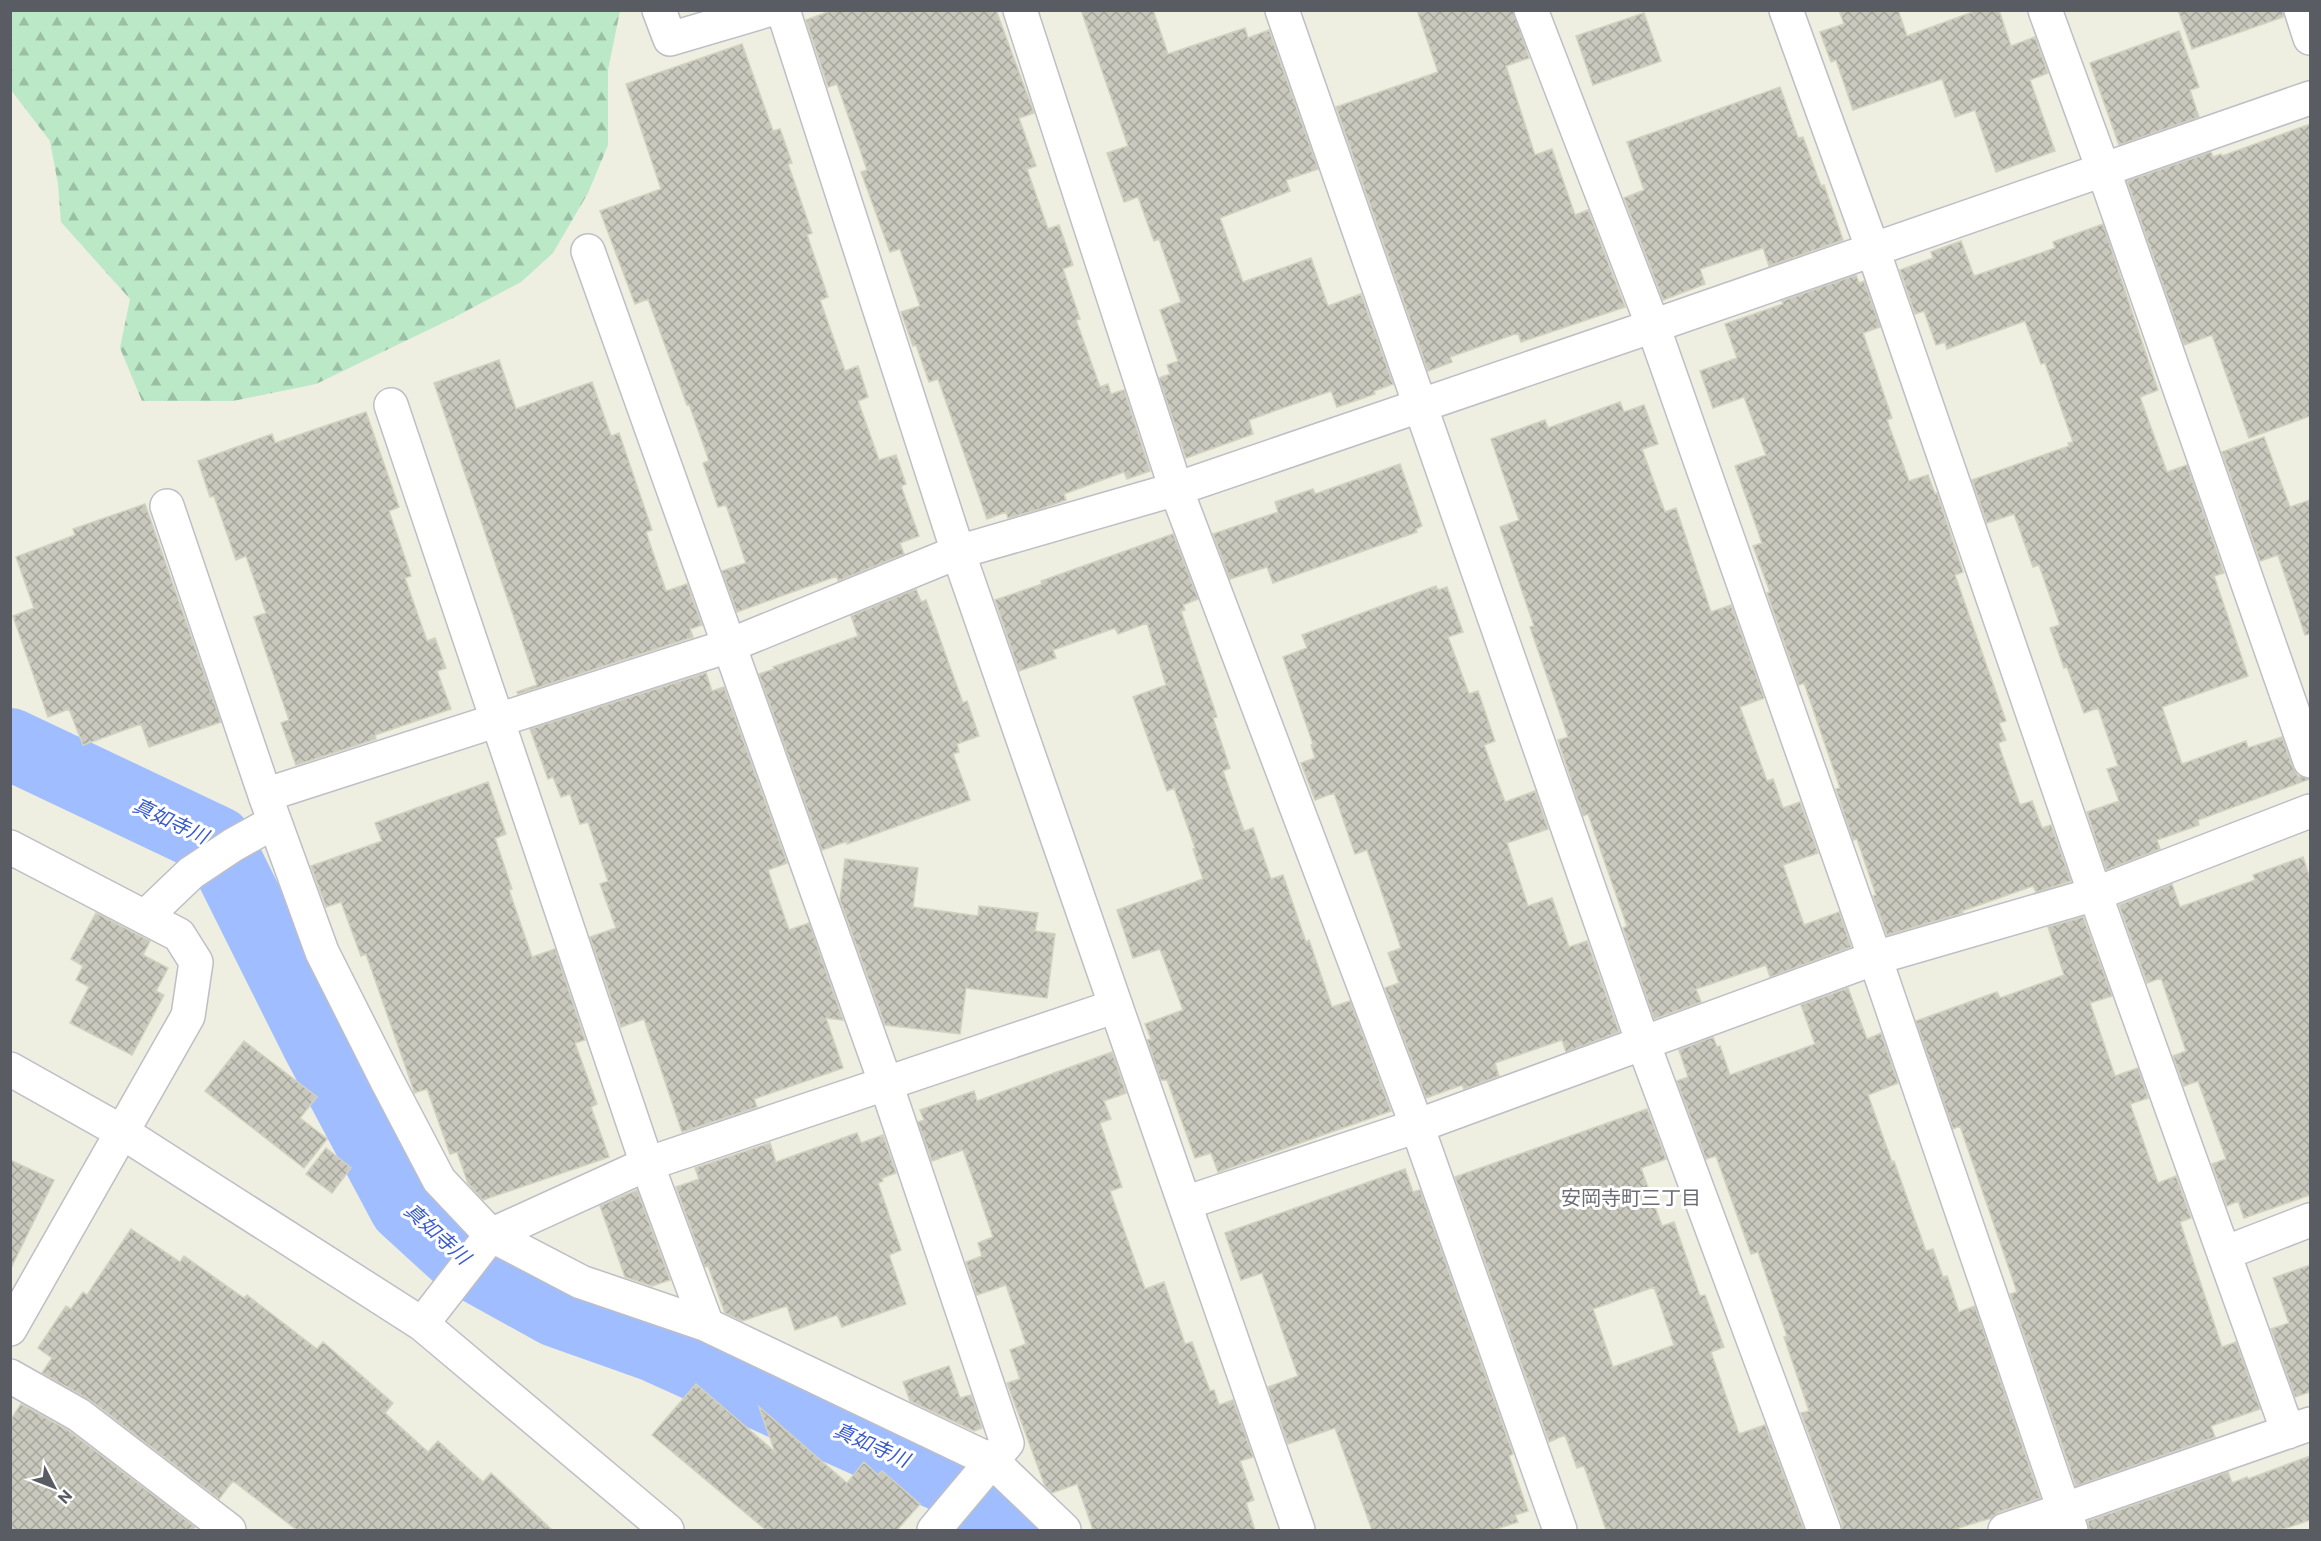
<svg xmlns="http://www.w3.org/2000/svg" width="2321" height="1541" viewBox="0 0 2321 1541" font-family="Commissioner,'Noto Sans JP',sans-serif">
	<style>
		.forest { fill: url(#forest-firs) }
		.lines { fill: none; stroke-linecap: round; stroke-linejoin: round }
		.river { stroke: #a0beff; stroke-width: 72 }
		.building { fill: url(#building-cross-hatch); stroke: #d3d2bf; stroke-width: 1.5; fill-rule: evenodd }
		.minor-casing { stroke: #bebfc6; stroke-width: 36 }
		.minor { stroke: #fff; stroke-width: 33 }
		.labels { text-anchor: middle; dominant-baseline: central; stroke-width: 6; stroke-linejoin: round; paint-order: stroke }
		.water-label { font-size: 20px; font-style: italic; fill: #3a5bcc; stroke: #fff }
		.neighbourhood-label { font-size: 20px; fill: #6b6d76; stroke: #fff }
	</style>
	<defs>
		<pattern id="forest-firs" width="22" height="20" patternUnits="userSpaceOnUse" patternTransform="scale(1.5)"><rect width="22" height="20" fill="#bbe8c7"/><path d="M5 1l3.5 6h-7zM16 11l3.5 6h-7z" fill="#9bbfa5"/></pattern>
		<pattern id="building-cross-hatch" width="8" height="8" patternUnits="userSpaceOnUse" patternTransform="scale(1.5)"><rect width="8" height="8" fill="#c9c9be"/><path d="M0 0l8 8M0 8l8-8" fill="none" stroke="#a6a69e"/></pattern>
	</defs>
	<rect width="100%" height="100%" fill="#eeeee1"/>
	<path class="forest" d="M10 11H620L608 70V145L588 193 553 253 521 282 455 317 316 384 233 401H142L120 348 130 299 61 222 58 184 50 141 11 90Z"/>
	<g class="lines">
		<path class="river" d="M10 744 217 842 316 1040 405 1207 462 1259 556 1311 652 1345 950 1479 1004 1530"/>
	</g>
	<path class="building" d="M833 10H996L1034 113 1019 118 1036 166 1027 169 1048 229 1059 225 1073 265 1063 269 1080 319 1076 320 1100 387 1108 384 1111 394 1124 390 1150 471 1127 479 1124 472 1064 494 1066 500 1040 509 1008 518 1006 512 987 519 938 379 929 382 916 345 913 346 901 312 920 306 900 249 890 252 861 172 867 170 837 84 828 87 806 20Z
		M1081 10H1153L1168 54 1245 28 1248 38 1269 30 1318 169 1286 180 1290 191 1220 218 1243 282 1311 258 1328 306 1361 294 1393 384 1374 391 1375 394 1337 407 1331 391 1249 420 1253 434 1186 458 1159 378 1170 374 1167 365 1178 361 1160 310 1181 302 1159 239 1154 241 1138 197 1124 202 1107 153 1128 146Z
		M1417 10H1513L1529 58 1506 66 1535 155 1552 149 1575 215 1588 210 1625 307 1521 342 1518 333 1450 357 1452 362 1428 371 1336 107 1438 72Z
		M1839 10H1898L1907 36 1978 10H1999L2011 46 2035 37 2048 73 2030 80 2055 151 1996 172 1975 110 1955 117 1942 79 1853 110 1836 60 1831 62 1820 32 1844 24Z
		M2178 10H2283V17L2192 49Z
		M1644 13 1661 61 1593 85 1576 36Z
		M2179 31 2199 87 2190 90 2199 117 2119 145 2090 63Z
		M742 44 773 131 780 129 792 163 788 164 812 233 807 235 828 297 820 300 845 371 858 366 868 397 858 401 879 460 896 455 906 484 901 486 919 536 900 543 904 554 838 581 837 576 737 612 722 571 746 563 726 505 718 507 703 463 709 461 689 404 687 405 648 299 635 304 600 211 661 189 626 84Z
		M1780 87 1798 138 1803 137 1821 186 1824 185 1843 240 1769 266 1763 248 1700 269 1705 284 1663 300 1624 198 1644 190 1627 142Z
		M2310 124V416L2249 438 2212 335 2184 345 2127 181 2211 152 2213 157 2221 154 2222 156Z
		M2103 224 2158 390 2140 397 2167 472 2187 465 2224 573 2214 576 2248 676 2162 707 2182 764 2246 741 2248 748 2282 737 2293 768 2298 776 2310 779 2198 820 2199 825 2157 840 2160 849 2106 870 2087 812 2119 801 2107 769 2118 766 2098 708 2084 713 2067 667 2064 668 2050 628 2060 625 2039 565 2033 567 2014 514 1987 523 1972 480 2069 446 2068 443 2073 442 2045 363 2041 364 2025 321 1947 349 1945 342 1936 345 1924 311 1915 314 1900 270 1933 258 1931 252 1961 241 1974 276 2055 248 2053 242Z
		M1856 275 1859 283 1864 281 1880 327 1863 333 1892 418 1887 420 1909 481 1928 475 1935 494 1937 493 1963 572 1955 575 2006 721 1999 723 2006 740 1998 743 2020 805 2032 801 2042 828 2051 825 2071 881 2036 892 2033 886 1962 911 1963 913 1887 935 1873 896 1876 895 1857 839 1853 840 1836 789 1840 788 1804 683 1799 685 1767 593 1770 592 1753 546 1762 543 1735 466 1766 455 1744 397 1713 408 1700 371 1737 358 1725 324 1783 304 1782 301Z
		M499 360 516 409 592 382 611 436 619 433 652 530 646 532 666 591 687 584 702 625 690 629 693 637 518 694 517 692 537 685 434 383Z
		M1620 402 1624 412 1644 405 1658 444 1642 449 1665 512 1676 508 1711 612 1731 605 1764 698 1740 707 1767 781 1773 779 1783 808 1800 802 1818 853 1783 865 1804 925 1839 912 1851 947 1770 977 1766 965 1696 989 1701 1002 1654 1019 1623 928 1627 926 1588 814 1583 816 1558 740 1568 737 1530 627 1534 626 1500 527 1519 520 1491 439 1545 420 1548 428Z
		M366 412 399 507 389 511 411 576 405 578 427 641 435 638 446 668 437 671 451 709 375 735 376 739 296 765 281 723 289 720 254 617 266 613 246 556 236 560 214 496 210 497 198 461 272 434 275 443Z
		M2264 437 2290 507 2310 500V634L2305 635 2278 555 2260 561 2222 452Z
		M1400 464 1422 526 1416 529 1417 532 1273 583 1267 567 1230 579 1213 534 1278 512 1275 502 1313 489 1315 494Z
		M145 504 221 722 149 747 141 724 83 745 69 709 48 717 13 616 34 608 16 557 75 535 73 529Z
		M1173 534 1198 599 1183 605 1185 610 1181 611 1217 717 1213 718 1230 768 1223 771 1244 831 1253 828 1271 879 1283 875 1306 942 1309 940 1332 1007 1350 1001 1391 1111 1218 1172 1211 1153 1195 1158 1167 1080H1161L1147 1040 1151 1039 1145 1024 1183 1010 1160 949 1133 958 1117 910 1203 879 1193 849 1195 848 1174 788 1167 791 1133 697 1166 685 1147 623 1118 634 1115 628 1053 650 1056 658 1019 671 995 600 1042 584 1041 581Z
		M1436 586 1438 590 1447 587 1463 632 1448 637 1469 694 1478 691 1495 741 1484 745 1505 802 1535 791 1548 829 1507 843 1528 906 1552 898 1569 947 1587 941 1619 1032 1566 1052 1562 1040 1495 1063 1499 1076 1464 1089 1462 1085 1426 1098 1385 988 1399 983 1388 953 1401 948 1367 850 1355 854 1334 793 1315 800 1301 763 1315 758 1311 745 1313 744 1283 657 1307 648 1302 635Z
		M916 589 921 602 926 600 963 703 967 701 979 736 957 744 959 752 953 754 970 800 847 844 848 841 822 850 759 674 774 669 773 667 858 636 851 616Z
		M706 673 712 691 724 687 787 863 768 870 789 930 809 923 843 1020 826 1018 843 1068 754 1099 757 1107 682 1132 644 1019 621 1027 590 937 616 928 600 884 608 881 588 822 580 824 570 794 561 797 553 777 548 779 530 729Z
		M488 782 506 834 495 838 512 889 509 890 532 957 555 949 585 1040 575 1043 597 1104 591 1107 609 1157 483 1200 468 1183 457 1152 450 1154 427 1089 414 1093V1091L366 954 361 956 341 902 326 907 311 866 382 841 375 823Z
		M2303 857 2310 878V1195L2244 1218 2238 1201 2227 1206 2212 1164 2226 1159 2198 1081 2184 1086 2173 1056 2186 1051 2161 978 2147 983 2119 905 2172 884 2180 907 2255 880 2253 875Z
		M845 859 918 868 913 907 978 916 979 906 1038 913 1035 931 1055 934 1047 998 966 988 960 1034 885 1025 840 900Z
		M96 913 150 941 143 955 168 968 156 991 164 995 132 1055 70 1023 89 987 76 980 83 966 71 959Z
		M2083 917 2112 996 2090 1003 2115 1076 2138 1068 2148 1098 2130 1104 2158 1183 2176 1176 2191 1218 2180 1222 2222 1347 2236 1342 2260 1409 2211 1426 2215 1437 2076 1486 2010 1294 2017 1292 1991 1216 1960 1126 1953 1129 1916 1021 1997 992 2000 998 2064 975 2048 927Z
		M1848 988 1867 1039 1881 1033 1898 1083 1868 1095 1892 1162 1894 1161 1926 1251 1933 1249 1943 1277 1947 1276 1959 1312 1975 1306 2040 1498 1999 1512 1991 1518 1952 1530H1842V1523L1801 1413 1809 1411 1784 1337 1787 1336 1758 1252 1751 1254 1716 1156 1706 1159 1677 1081 1688 1077 1679 1050 1713 1037 1717 1047 1720 1046 1730 1075 1815 1044 1801 1005Z
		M244 1041 317 1097 300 1118 327 1139 304 1168 205 1091Z
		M1112 1052 1126 1093 1104 1101 1111 1119 1100 1123 1122 1187 1110 1191 1145 1289 1164 1282 1185 1344 1192 1342 1210 1391 1214 1390 1219 1405 1233 1400 1253 1457 1240 1461 1254 1500 1246 1503 1255 1530H1093L1077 1484 1052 1493 1045 1486 1007 1383 1020 1379 1010 1350 1026 1344 1006 1285 977 1295 966 1262 982 1256 978 1243 993 1237 963 1150 932 1161 918 1122 924 1120 920 1110 974 1091 977 1101Z
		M1647 1109 1666 1159 1641 1168 1662 1226 1674 1222 1700 1296 1705 1295 1724 1347 1711 1352 1739 1434 1765 1425 1804 1530H1606L1584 1466 1577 1468 1565 1435 1549 1442 1455 1177ZM1654 1287 1674 1345 1613 1367 1593 1309Z
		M857 1133 861 1143 883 1135 896 1173 882 1178 883 1181 878 1183 901 1250 889 1255 906 1304 842 1327 837 1315 795 1330 787 1306 742 1321 725 1313 708 1266 705 1267 676 1187 699 1179 695 1168 770 1143 776 1162Z
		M326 1148 351 1168 332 1193 306 1174Z
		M10 1160 54 1180 10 1270Z
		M1405 1169 1413 1192 1420 1190 1513 1454 1509 1456 1528 1511 1515 1515 1518 1522 1493 1530H1372L1335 1428 1288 1444 1268 1387 1298 1376 1262 1273 1241 1280 1225 1233Z
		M637 1190 670 1280 652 1286 625 1277 600 1206Z
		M131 1229 180 1262 184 1256 244 1298 247 1295 317 1349 323 1342 393 1403 385 1413 428 1452 438 1441 483 1482 491 1473 552 1530H297L233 1481 219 1499 90 1400 42 1373 52 1358 38 1348 66 1306 71 1309 83 1292 87 1295Z
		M2310 1265V1392L2295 1397 2271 1329 2289 1323 2273 1278Z
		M949 1366 960 1398 971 1395 982 1428 974 1431 910 1401 903 1382Z
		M696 1384 775 1452 759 1407 847 1483 864 1462 878 1475 882 1471 920 1504 897 1530H766L652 1435Z
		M21 1404 69 1431 195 1527 192 1530H10L11 1419Z
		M2310 1456V1520L2281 1530H2089L2088 1521 2228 1472 2232 1483 2247 1477 2248 1479Z"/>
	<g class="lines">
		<g class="minor-casing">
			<path id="minor" d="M659 10 670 39 768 10
				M783 10 958 552 1176 489 1653 326 2310 98
				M1020 10 1176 489 1417 1126 1875 958 2095 894 2310 811
				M1282 10 1643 1043 1824 1530
				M1531 10 1653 326 1875 958 2071 1530
				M1786 10 1873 250 2095 894 2288 1432
				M2045 10 2103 169 2310 761
				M2301 10 2310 38
				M588 251 886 1084 1007 1443 934 1530
				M391 405 647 1164 707 1325
				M167 506 265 795
				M10 847 179 935 196 962 188 1016 10 1329
				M145 917 191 873 233 845 274 822
				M10 1069 122 1132 422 1324 667 1530
				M1185 1203 1417 1126 1560 1530
				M2225 1253 2310 1220
				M422 1324 491 1235 647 1164 1116 1006
				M10 1376 79 1415 229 1530
				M1064 1530 992 1461 707 1325 581 1282 491 1235 439 1180 387 1081 322 952 265 795 728 646 958 552 1298 1530
				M2005 1530 2310 1424"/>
		</g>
		<use href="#minor" class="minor"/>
	</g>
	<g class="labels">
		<g class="water-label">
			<text transform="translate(171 820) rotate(25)">真如寺川</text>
			<text transform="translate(438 1233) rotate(42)">真如寺川</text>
			<text transform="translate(872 1444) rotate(24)">真如寺川</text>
		</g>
		<g class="neighbourhood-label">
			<text x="1631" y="1197">安岡寺町三丁目</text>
		</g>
	</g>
	<rect width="2321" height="1541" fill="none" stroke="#5a5c64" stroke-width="24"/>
	<g transform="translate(54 1487) rotate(132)" stroke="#ffffff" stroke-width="4.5" paint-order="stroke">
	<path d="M0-4.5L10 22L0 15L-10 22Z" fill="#5a5c64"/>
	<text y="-9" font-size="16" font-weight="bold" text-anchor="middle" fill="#5a5c64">N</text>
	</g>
</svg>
